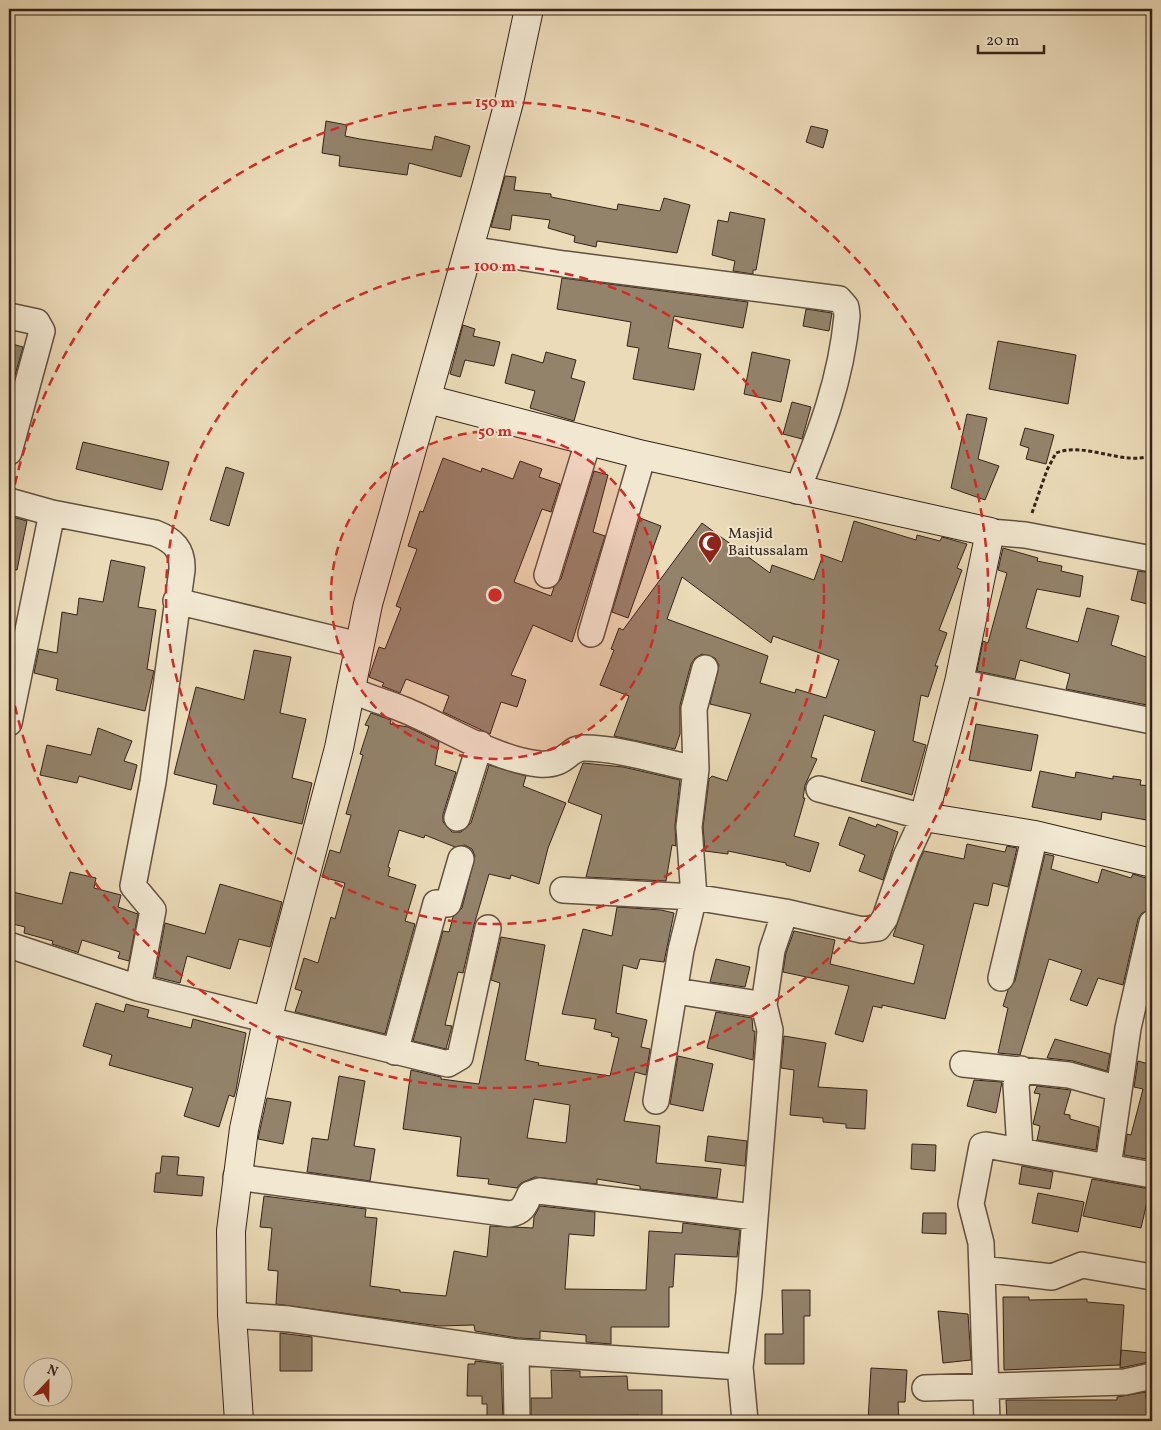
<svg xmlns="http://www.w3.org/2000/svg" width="1161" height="1430" viewBox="0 0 1161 1430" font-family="Vollkorn,serif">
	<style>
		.building { fill: #93836b; stroke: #342317; fill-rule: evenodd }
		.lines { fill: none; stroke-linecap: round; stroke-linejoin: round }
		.street-casing { stroke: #62513f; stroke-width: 28 }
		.secondary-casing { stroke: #342317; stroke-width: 30 }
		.path { stroke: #342317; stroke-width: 3; stroke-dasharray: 4 2.5; stroke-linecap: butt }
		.street { stroke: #f2e8d1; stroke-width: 25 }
		.secondary { stroke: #f2e8d1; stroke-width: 28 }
		.ring { fill: none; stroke: #d62828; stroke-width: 2.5; stroke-dasharray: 9 6 }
		.labels { text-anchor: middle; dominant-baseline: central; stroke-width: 4; stroke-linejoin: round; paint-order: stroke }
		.poi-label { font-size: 15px; fill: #342317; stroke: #f2e8d1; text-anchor: start }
		.centre { fill: #d62828; stroke: #f2e8d1; stroke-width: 2.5 }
		.ring-label { font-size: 15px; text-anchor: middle; font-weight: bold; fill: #d62828; stroke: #f2e8d1; stroke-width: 4; stroke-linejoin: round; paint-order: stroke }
	</style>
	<rect width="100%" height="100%" fill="#ebdbb8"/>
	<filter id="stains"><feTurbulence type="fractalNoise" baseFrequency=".004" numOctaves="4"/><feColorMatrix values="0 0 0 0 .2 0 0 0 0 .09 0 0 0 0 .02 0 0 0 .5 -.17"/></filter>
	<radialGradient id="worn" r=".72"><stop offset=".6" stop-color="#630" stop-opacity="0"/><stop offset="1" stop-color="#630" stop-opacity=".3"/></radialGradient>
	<path class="building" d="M326 121 347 125 345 136 360 139 432 150 435 136 470 146 461 177 409 163 407 175 339 166 340 156 322 153Z
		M811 126 828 130 823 148 806 142Z
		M505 176 516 177 514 190 551 194V197L617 210 618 204 660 211 664 198 690 205 677 253 597 241 596 247 574 242 575 236 548 228 550 220 512 215 510 230 491 227Z
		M730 212 765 219 756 270H753V274L733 271 735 261 712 255 718 220 728 222Z
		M562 278 748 302 743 328 674 316 668 348 701 354 694 390 633 379 639 348 627 346 631 322 557 309Z
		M806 309 832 313 829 331 803 326Z
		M463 325 475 329 473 336 500 342 494 366 465 360 460 377 450 374Z
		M998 341 1076 355 1068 404 989 389Z
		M9 343 23 347 9 396Z
		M546 352 576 360 571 378 585 382 574 421 530 408 535 391 505 383 512 354 543 363Z
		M752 352 790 360 781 402 744 394Z
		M792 402 811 407 802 439 783 434Z
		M967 414 987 418 978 459 999 466 985 500 951 488Z
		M1025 428 1054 435 1046 464 1026 459 1029 448 1020 445Z
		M83 442 169 462 162 490 76 469Z
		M443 458 481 472 482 468 513 479 520 461 542 469 539 477 560 484 551 512 542 509 514 582 551 596 554 587 561 579 594 471 608 475 593 532 605 536 572 642 533 625 511 675 526 680 517 707 501 702 490 734 443 712 449 696 406 679 400 693 382 686 384 683 369 677 379 647 385 649 401 608 396 606 417 549 408 546 420 511 423 512Z
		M226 467 244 473 229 526 210 520Z
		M9 516 27 521 17 570 9 569Z
		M640 518 661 526 628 618 612 612Z
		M854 521 916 540 917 535 940 541 942 537 967 544 957 568 962 570 939 630 947 633 935 666H938L928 697 921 695 913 741 926 745 912 795 861 781 875 731 824 715 811 757 817 759 805 785 803 798H805L794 836 819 843 810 872 786 865V863L728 851V854L705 851 703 827 709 779 712 776 727 781 751 714 710 704 719 665 715 658 702 654 695 658 691 664 680 705V734L675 749 614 736 629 696 600 685 614 650 611 649 619 628 623 630 702 523 770 573 772 565 814 580 823 555 842 562ZM682 577 771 643 773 636 839 660 826 698 796 689 795 693 760 683 768 656 667 619Z
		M1003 548 1038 558 1037 561 1062 566 1061 571 1083 576 1080 597 1037 589 1026 628 1078 642 1087 608 1119 616 1111 645 1152 659V706L1066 689 1070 674 1020 660 1015 679 977 671 983 641 988 643 1007 573 998 570Z
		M111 560 145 567 138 607 156 610 147 669 154 671 145 711 56 690 58 679 34 673 39 649 57 653 62 612 77 615 79 598 103 602Z
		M1138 571 1152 573V605L1131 600Z
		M254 650 291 657 280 713 306 719 292 778 312 783 302 824 213 804 217 785 174 774 196 687 244 700Z
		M371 713 391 720 390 724 408 727 439 742 435 765 456 772 443 814V822L452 832H461L471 823 489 765 526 776 523 786 566 803 548 848 539 884 511 875 510 879 489 874 474 925 463 973 458 972 445 1025 452 1026 446 1049 413 1041 443 931 449 932 453 917 462 908 475 856 472 849 465 845 455 847 425 835 424 838 399 830 388 867 390 868 388 876 416 885 405 921 415 924 385 1034 295 1012 302 991 295 989 304 958 318 963 331 917 335 919 345 883 322 877 330 850 340 853 351 815 346 814 363 755 360 754 369 726 365 725Z
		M976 724 1038 735 1031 771 969 760Z
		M98 728 132 741 124 761 137 765 131 790 79 776 77 783 40 775 47 745 91 755Z
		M583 763 623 767 680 780 675 825 676 846 672 845 666 881 586 877 602 815 568 802Z
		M1040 771 1075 778 1076 772 1113 779V776L1141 780 1140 785 1152 786V821L1102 812 1101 820 1032 807Z
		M849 817 876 827 877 824 898 832 883 880 859 871 865 855 839 845Z
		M967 844 1005 852 1007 846 1017 848 1008 887 993 883 988 906 974 903 945 1019 882 1005V1008L873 1006 863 1042 835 1034 849 986 783 972 786 953 794 931 835 940 830 964 914 984 924 945 893 936 919 861 924 851 964 859Z
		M1045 854 1054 856 1051 869 1098 883 1102 869 1131 878 1133 874 1152 880V909L1142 913 1138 919 1123 985 1098 978 1087 1006 1070 1000 1082 970 1049 959 1020 1055 998 1053 1008 1008 1003 1006 1008 990 1015 981Z
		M70 872 96 878 94 888 121 895 118 907 138 914 129 961 118 958 120 952 82 940 78 953 77 952 52 944 53 941 24 933 25 927 9 923V891L62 904Z
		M220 884 282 902 270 947 239 939 230 969 187 956 180 983 155 977 165 923 205 934Z
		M617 907 661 910 674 913 664 962 640 959 637 969 623 965 616 1013 647 1020 641 1047 650 1049 646 1075 635 1072 624 1121 660 1126 656 1163 721 1169 717 1198 640 1189V1186L597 1179V1184L535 1177 521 1183 517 1188 488 1184 489 1179 457 1176 461 1137 403 1129 411 1070 441 1077V1079L479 1084 500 983 491 980 501 937 545 945 525 1060 539 1063 538 1065 610 1076 619 1038 611 1036 612 1033 594 1029 596 1019 562 1014 583 929 612 936ZM534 1099 570 1105 566 1143 527 1138Z
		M716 959 750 967 745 987 710 982Z
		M96 1003 124 1012 126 1004 149 1010 147 1017 191 1028 193 1019 246 1033 236 1090 234 1097 229 1095 219 1127 184 1116 193 1088 109 1065 112 1055 83 1046Z
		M716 1012 752 1018 753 1031H755L753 1060 707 1048Z
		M784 1036 826 1043 818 1087 867 1090 865 1129 846 1128V1124L823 1122V1118L790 1115 794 1070 781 1068Z
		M1055 1039 1110 1054 1107 1071 1073 1061 1047 1058Z
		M678 1056 713 1064 703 1111 670 1104Z
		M1138 1061 1152 1065V1160L1124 1155 1127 1134 1131 1135 1143 1089 1134 1087Z
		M339 1076 365 1081 354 1146 375 1149 370 1181 307 1172 312 1138 328 1140Z
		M974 1080 1002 1082 996 1113 967 1106Z
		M1037 1086 1071 1090 1064 1114 1070 1115V1119L1099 1127 1096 1150 1037 1140 1040 1126 1033 1124 1040 1094 1034 1093Z
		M267 1098 291 1102 283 1144 258 1139Z
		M708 1136 747 1141 745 1166 705 1161Z
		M912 1144 936 1145 935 1171 911 1169Z
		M162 1156 179 1157 177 1175 204 1177 202 1196 154 1192 156 1173H160Z
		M1022 1166 1053 1172 1050 1189 1019 1184Z
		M1092 1179 1150 1189 1141 1228 1083 1216Z
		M1038 1193 1084 1202 1078 1232 1032 1223Z
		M264 1196 366 1209 365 1217 377 1218 370 1286 400 1290V1292L446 1296 454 1251 487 1257 490 1226 533 1228 534 1217 540 1206 595 1212 594 1236 569 1234 565 1289 646 1290 649 1231 682 1233 683 1223 740 1230 737 1257 675 1254 673 1287H669V1327H611V1344L586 1342V1335L540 1331V1339L518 1338 475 1331 474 1325 439 1326 276 1304 278 1271 268 1270 272 1228 260 1227Z
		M923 1213H946V1234L922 1233Z
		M782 1290H810V1316H804V1364H765V1334H783Z
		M1003 1297H1029V1300L1087 1299V1302L1124 1305 1120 1365 1004 1370Z
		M938 1311 968 1314 971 1360 943 1363Z
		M280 1333 312 1337V1371H280Z
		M1121 1350 1150 1353 1149 1362 1120 1368Z
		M475 1361 501 1364 503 1421H487V1404H482V1396H467L468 1364H475Z
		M871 1368 907 1370 905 1402H898L899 1421H868Z
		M551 1370 580 1371V1377L627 1376 628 1390H662V1421H639V1415L580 1416V1421H531V1398H552Z
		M1146 1392V1398H1152V1421H1007L1006 1400H1117V1397Z"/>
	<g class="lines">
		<g class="street-casing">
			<path id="street" d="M469 249 564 264 839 299 846 307 847 316C841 380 821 432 797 491
				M9 316 37 322 42 331 9 452
				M9 501 52 513 155 533C173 540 183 549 182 570L153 782 133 886 153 910 138 988
				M990 532 1025 535 1152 559
				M547 575 588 442
				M176 601 359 645
				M591 634 643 455
				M959 682 1152 721
				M352 690C368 698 385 702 402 709 445 726 493 759 539 764 568 766 567 748 584 748 619 748 662 762 696 769
				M9 723 52 513
				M457 818 480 744
				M563 890 694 897 785 912 862 930 878 928 885 918 906 856 924 817 819 789
				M9 945 138 988 448 1064 460 1057 488 928
				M1001 978 1035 835
				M676 991 764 1005
				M395 1052 436 903 448 904 461 859
				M963 1064 1069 1075 1119 1089
				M656 1101 681 950 694 897 689 827 696 769 694 709 705 668
				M1020 1150 1016 1085 1021 1069
				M1108 1167 1128 1028 1152 923
				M236 1177 510 1214C523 1212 525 1205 530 1194L539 1191 754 1217
				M982 1269 1052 1277 1082 1265 1152 1277
				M232 1315 289 1319 516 1352 740 1367
				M516 1352 517 1421
				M925 1388 1125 1382 1152 1376
				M745 1421 740 1367 749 1293 770 1030 764 1005 772 950 785 912
				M987 1421 981 1243 971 1204 982 1146 986 1145 1152 1175"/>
		</g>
		<g class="secondary-casing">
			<path id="secondary" d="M427 399 643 455 990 532 959 682 924 817 1035 835 1152 863
				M239 1421 232 1315 231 1231 244 1129 267 1021 339 748 368 604 486 188 509 102 529 9"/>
		</g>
		<path class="path" d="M1032 513 1047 470 1056 453C1085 441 1125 467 1152 455"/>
		<use href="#street" class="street"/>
		<use href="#secondary" class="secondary"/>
	</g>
	<circle cx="495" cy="595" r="164" fill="#d62828" fill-opacity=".12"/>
	<g class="ring">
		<circle cx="495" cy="595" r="164"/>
		<circle cx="495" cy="595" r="329"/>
		<path d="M9 514A493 493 0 1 1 9 676"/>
	</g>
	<defs>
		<g id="mosque-pin" transform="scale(1.25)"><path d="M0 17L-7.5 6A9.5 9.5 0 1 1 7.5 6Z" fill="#8f2418" stroke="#f2e8d1"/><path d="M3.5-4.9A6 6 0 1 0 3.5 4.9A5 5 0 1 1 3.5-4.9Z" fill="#fff"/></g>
	</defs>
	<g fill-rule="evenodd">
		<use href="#mosque-pin" x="710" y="543"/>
	</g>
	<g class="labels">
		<g class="poi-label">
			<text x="728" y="534">Masjid<tspan x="728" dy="17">Baitussalam</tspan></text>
		</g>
	</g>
	<circle cx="495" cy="595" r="8" class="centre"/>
	<g class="ring-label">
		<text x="495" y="107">150 m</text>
		<text x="495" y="271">100 m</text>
		<text x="495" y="436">50 m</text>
	</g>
	<rect width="1161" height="1430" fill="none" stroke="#ebdbb8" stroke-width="30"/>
	<rect x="10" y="10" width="1141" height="1410" fill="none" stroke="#342317" stroke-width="2.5"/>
	<rect x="15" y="15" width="1131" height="1400" fill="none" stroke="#342317"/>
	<g transform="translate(48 1382) rotate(22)"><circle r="24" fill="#f2e8d1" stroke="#a69987"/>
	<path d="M0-4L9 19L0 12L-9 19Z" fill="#8f2418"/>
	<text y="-8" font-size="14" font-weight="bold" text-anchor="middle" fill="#342317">N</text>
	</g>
	<path d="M978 45v8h66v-8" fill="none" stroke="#342317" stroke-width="2.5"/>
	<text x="986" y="45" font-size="15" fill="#342317" stroke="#f2e8d1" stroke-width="4" paint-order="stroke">20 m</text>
	<rect width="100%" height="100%" filter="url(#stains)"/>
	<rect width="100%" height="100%" fill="url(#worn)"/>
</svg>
